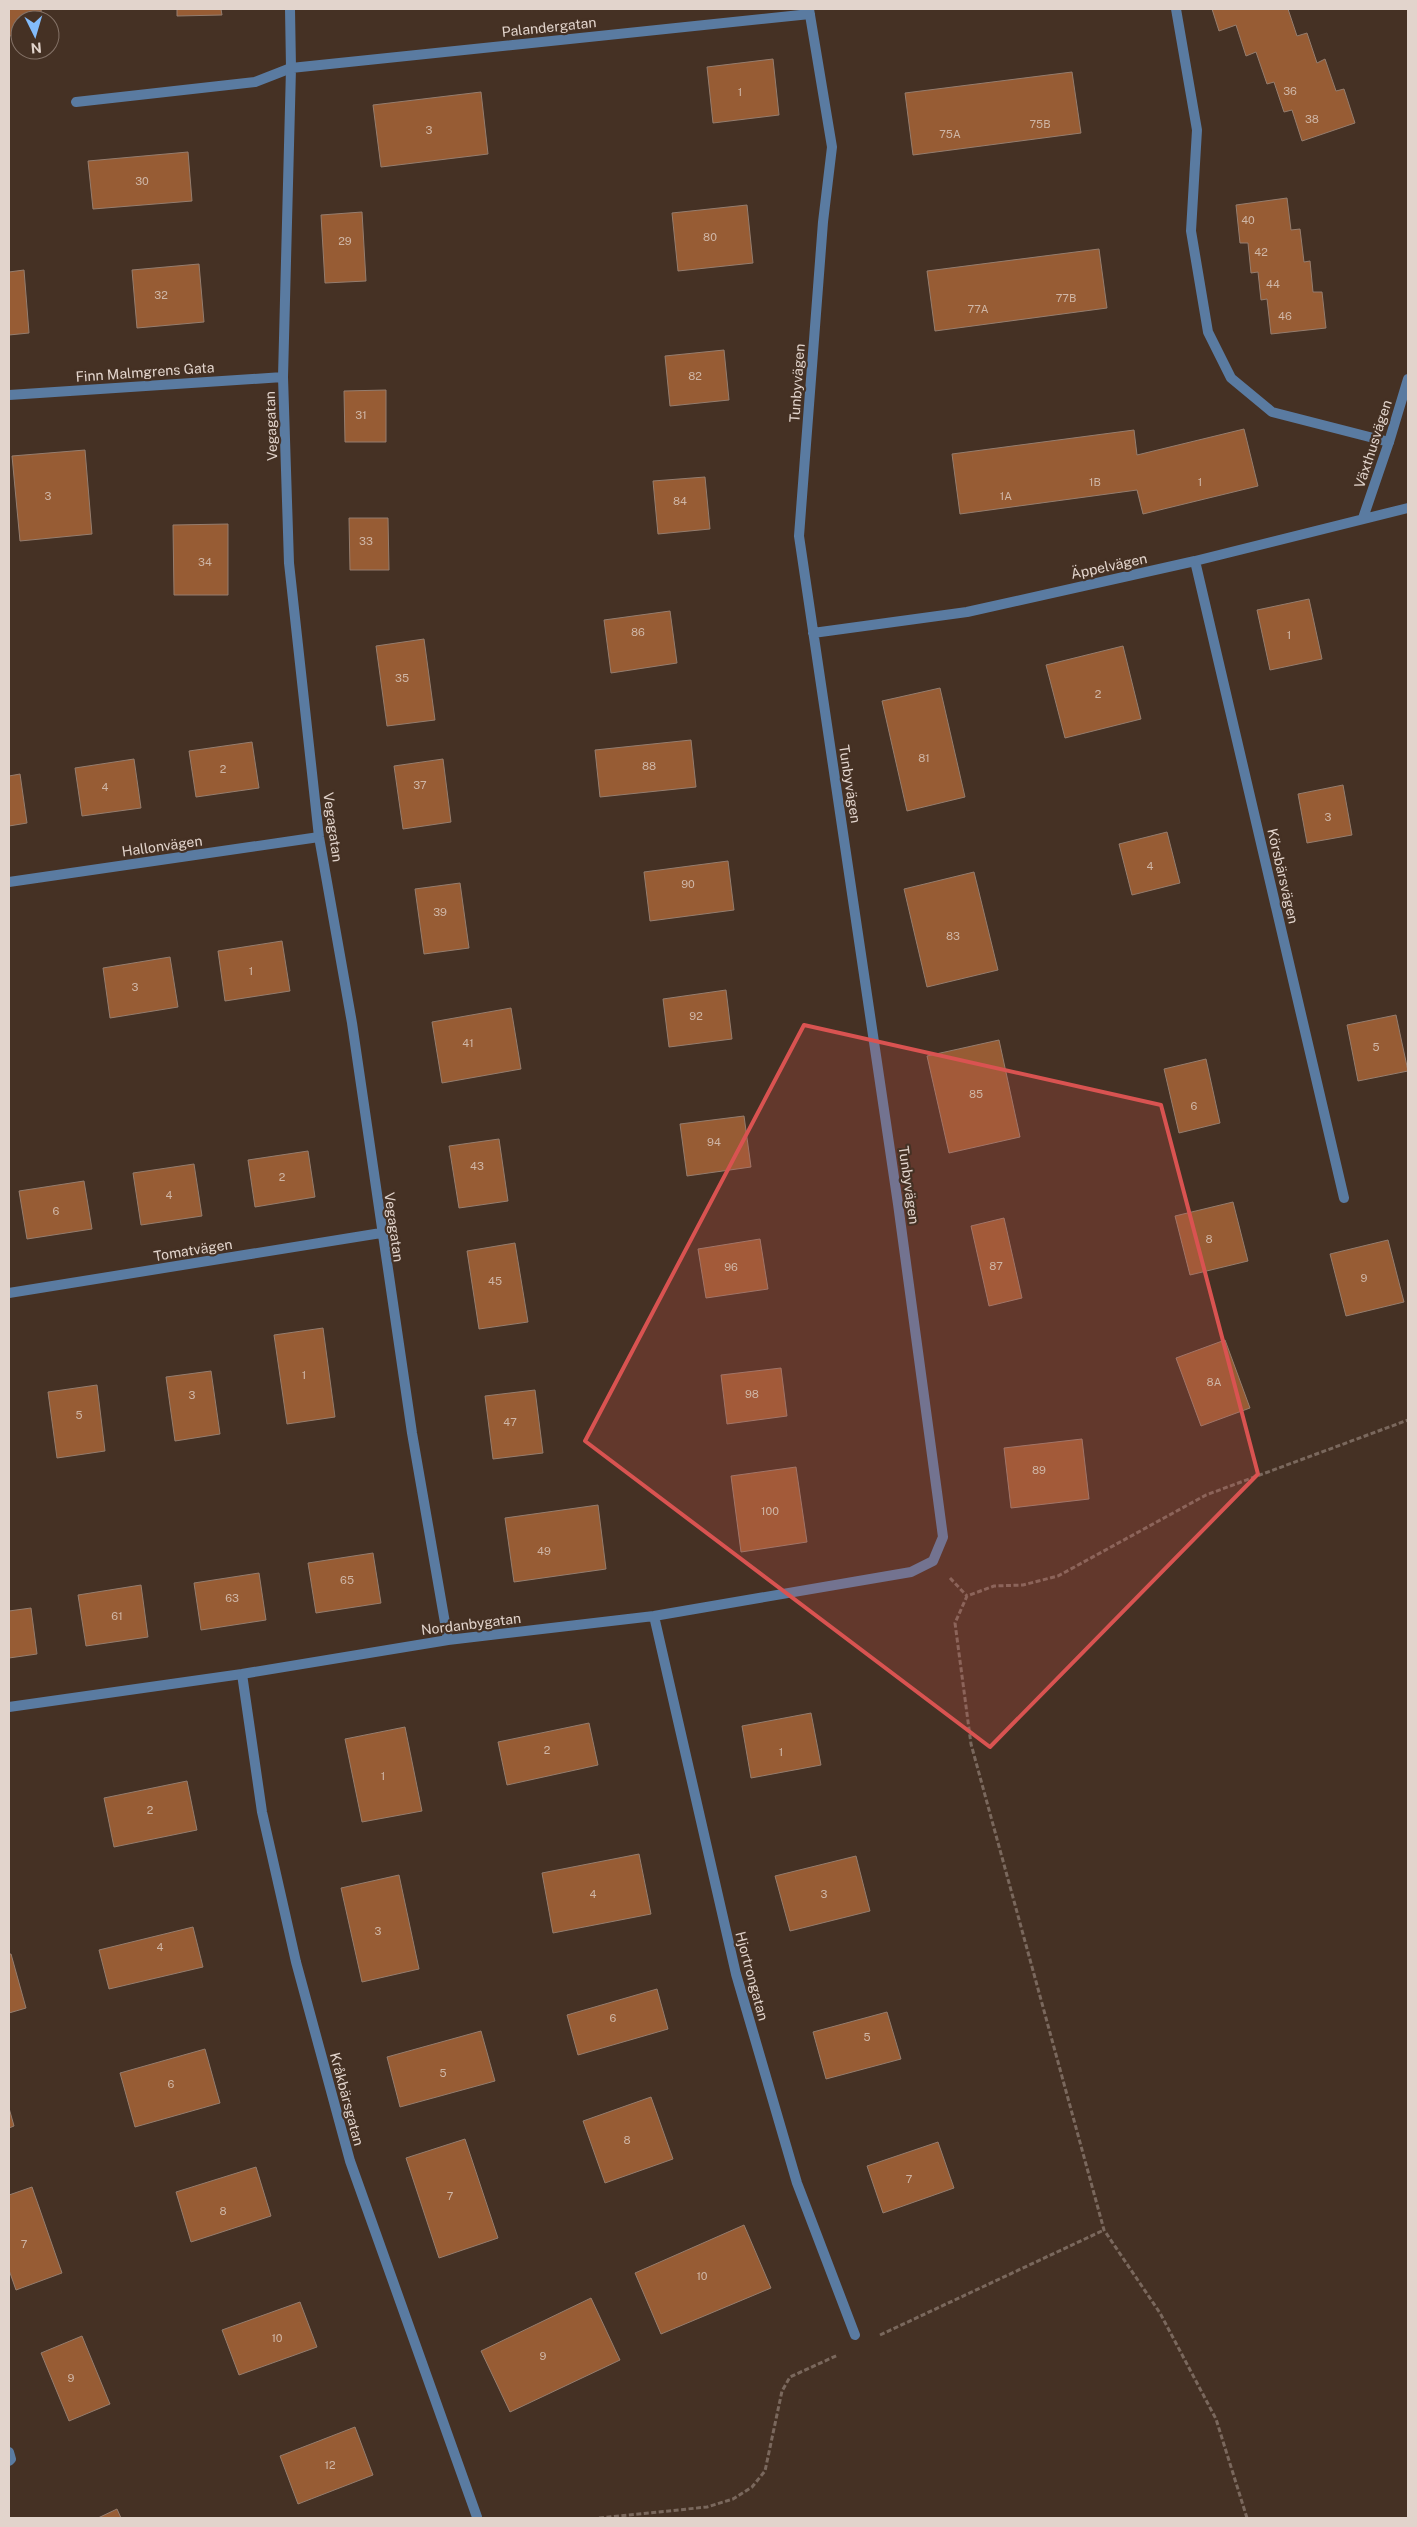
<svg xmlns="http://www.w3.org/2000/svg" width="1417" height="2527" viewBox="0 0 1417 2527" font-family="'Public Sans',sans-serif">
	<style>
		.building { fill: #975c34; stroke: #957d6e }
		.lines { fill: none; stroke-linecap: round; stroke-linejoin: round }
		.path { stroke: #7a685d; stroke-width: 3; stroke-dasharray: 5 2.5; stroke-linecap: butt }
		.service { stroke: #5a7ba1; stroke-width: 10 }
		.minor { stroke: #5a7ba1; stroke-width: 10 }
		.marked { fill: #d95351; fill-opacity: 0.2; stroke: #d95351; stroke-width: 4; stroke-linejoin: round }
		.labels { text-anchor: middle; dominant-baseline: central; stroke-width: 4.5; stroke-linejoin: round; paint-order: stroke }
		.number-label { font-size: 11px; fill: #cfb6a6 }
		.street-label { font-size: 14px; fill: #e2d4cc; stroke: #453124 }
	</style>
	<rect width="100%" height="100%" fill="#453124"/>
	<path class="building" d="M9 9H41L42 20H20V35L9 36Z
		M177 9H221L222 15 177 16Z
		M1212 9H1288L1297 36 1307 33 1317 63 1325 59 1336 91 1344 89 1355 123 1302 141 1292 110 1284 112 1274 82 1267 84 1256 52 1246 56 1236 25 1219 31Z
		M773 59 779 115 713 123 707 67Z
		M1072 72 1081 133 913 155 905 93Z
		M481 92 488 154 381 167 373 105Z
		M188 152 192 201 93 209 88 161Z
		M1287 198 1291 230 1300 229 1304 262 1310 261 1313 292H1322L1326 328 1271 334 1267 299 1261 300 1258 272 1251 273 1248 243H1240L1236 205Z
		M747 205 753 263 678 271 672 213Z
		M362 212 366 281 325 283 321 215Z
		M1099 249 1107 308 935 331 927 271Z
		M199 264 204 322 137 328 132 270Z
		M24 270 29 333 9 335V272Z
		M724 350 729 400 670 406 665 356Z
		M386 390V442H345L344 391Z
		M1244 429 1258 486 1143 514 1137 490 960 514 952 454 1134 430 1137 455Z
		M85 450 92 534 20 541 12 456Z
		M705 477 710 529 658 534 653 481Z
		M349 518H388L389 570H350Z
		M228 524V595H174L173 525Z
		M1309 599 1322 659 1270 670 1257 610Z
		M670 611 677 663 611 673 604 620Z
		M424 639 435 720 387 726 376 646Z
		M1123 646 1141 719 1065 738 1046 665Z
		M940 688 965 797 907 811 882 701Z
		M691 740 696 787 600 797 595 750Z
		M252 742 259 788 196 797 189 751Z
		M134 759 141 808 82 816 75 768Z
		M443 759 451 822 403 829 394 766Z
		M20 774 27 823 9 826V776Z
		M1343 785 1352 835 1307 843 1298 794Z
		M1167 832 1180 883 1132 895 1119 844Z
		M728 861 734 910 650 921 644 872Z
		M974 872 998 970 927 987 904 889Z
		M460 883 469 948 424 954 415 889Z
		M282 941 290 991 225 1001 218 951Z
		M170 957 178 1007 110 1018 103 968Z
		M726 990 732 1039 669 1047 663 999Z
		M511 1008 521 1069 442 1083 432 1022Z
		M1396 1015 1408 1071 1358 1081 1347 1025Z
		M999 1040 1020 1137 949 1153 927 1056Z
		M1206 1059 1220 1123 1179 1133 1164 1069Z
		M744 1116 751 1167 687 1176 680 1124Z
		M499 1139 508 1201 459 1208 449 1146Z
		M308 1151 315 1197 255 1207 248 1160Z
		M194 1164 202 1216 141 1225 133 1173Z
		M84 1181 92 1229 27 1239 19 1191Z
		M1233 1202 1248 1261 1190 1275 1175 1216Z
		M1004 1218 1022 1298 989 1306 971 1226Z
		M760 1239 768 1289 706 1298 698 1249Z
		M1388 1240 1404 1302 1346 1316 1330 1254Z
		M515 1243 528 1322 479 1329 467 1251Z
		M323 1328 335 1417 287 1424 274 1335Z
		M1225 1340 1250 1408 1201 1426 1176 1358Z
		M781 1368 787 1416 727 1424 721 1375Z
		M211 1371 220 1434 175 1441 166 1377Z
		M97 1385 105 1451 57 1458 48 1392Z
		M535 1390 543 1453 493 1459 485 1396Z
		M1082 1439 1089 1499 1011 1508 1004 1448Z
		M796 1467 807 1542 741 1552 731 1476Z
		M598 1505 606 1569 514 1582 505 1518Z
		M373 1553 381 1603 316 1613 308 1563Z
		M259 1573 266 1620 201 1630 194 1583Z
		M141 1585 148 1637 86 1646 78 1595Z
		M31 1608 37 1654 9 1658V1611Z
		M811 1713 821 1765 751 1778 742 1726Z
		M589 1723 598 1765 507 1785 498 1742Z
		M405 1727 422 1811 362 1822 345 1739Z
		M187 1781 197 1830 114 1847 104 1798Z
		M639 1854 651 1914 553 1933 542 1873Z
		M856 1856 870 1911 790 1931 775 1876Z
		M399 1875 419 1969 362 1982 341 1888Z
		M193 1927 203 1967 109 1989 99 1950Z
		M9 1954H11L26 2008 9 2013Z
		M657 1989 668 2029 578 2055 567 2015Z
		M887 2012 901 2059 826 2079 813 2032Z
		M481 2031 495 2081 400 2107 387 2057Z
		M205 2049 220 2103 135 2127 120 2073Z
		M651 2097 673 2159 605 2183 583 2121Z
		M9 2108 14 2126 9 2128Z
		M465 2139 498 2238 439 2258 406 2158Z
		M938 2142 954 2188 883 2213 867 2166Z
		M256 2167 271 2216 191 2242 176 2192Z
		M32 2187 62 2273 16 2290 9 2270V2195Z
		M744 2225 771 2288 661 2334 635 2273Z
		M591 2298 620 2360 510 2412 481 2351Z
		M300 2302 317 2347 239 2375 222 2330Z
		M82 2336 110 2404 69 2421 41 2353Z
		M355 2427 373 2475 298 2504 280 2456Z
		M117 2509 121 2518H98Z"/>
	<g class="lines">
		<path class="path" d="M950 1578 967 1596
			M880 2335 1104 2230
			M599 2518 707 2507 733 2499 752 2487 765 2471 782 2391 790 2377 838 2355
			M1247 2518 1216 2419 1160 2313 1104 2230 971 1744 955 1623 967 1596 994 1586 1023 1585 1058 1576 1206 1495 1408 1420"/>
		<path class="service" d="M1176 9 1197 130 1191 231 1208 332 1231 378 1272 412 1389 442
			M76 102 255 82 291 68"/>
		<path class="minor" d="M290 9 291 68 283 377 289 563 319 837 352 1023 412 1433 448 1640
			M291 68 810 14
			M9 395 283 377
			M1363 518 1389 442 1408 379
			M1195 561 1344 1198
			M813 633 967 612 1195 561 1408 508
			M9 882 319 837
			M9 1293 381 1233
			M654 1616 736 1974 797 2183 855 2335
			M242 1674 262 1812 296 1962 350 2161 477 2517
			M9 1707 242 1674 448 1640 654 1616 911 1572 933 1561 943 1537 937 1492 898 1204 799 536 823 222 832 147 809 9
			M9 2452 11 2459 9 2461"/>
	</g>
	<path class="marked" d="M804 1025 1161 1105 1258 1474 990 1747 585 1441Z"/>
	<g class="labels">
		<g class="number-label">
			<text x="1290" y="91">36</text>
			<text x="740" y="92">1</text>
			<text x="1312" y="119">38</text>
			<text x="1040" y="124">75B</text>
			<text x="429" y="130">3</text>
			<text x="950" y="134">75A</text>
			<text x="142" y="181">30</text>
			<text x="1248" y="220">40</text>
			<text x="710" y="237">80</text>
			<text x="345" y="241">29</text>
			<text x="1261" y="252">42</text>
			<text x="1273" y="284">44</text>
			<text x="161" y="295">32</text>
			<text x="1066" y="298">77B</text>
			<text x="978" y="309">77A</text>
			<text x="1285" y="316">46</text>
			<text x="695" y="376">82</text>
			<text x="361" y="415">31</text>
			<text x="1095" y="482">1B</text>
			<text x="1200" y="482">1</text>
			<text x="48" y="496">3</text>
			<text x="1006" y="496">1A</text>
			<text x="680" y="501">84</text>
			<text x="366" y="541">33</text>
			<text x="205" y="562">34</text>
			<text x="638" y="632">86</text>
			<text x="1289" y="635">1</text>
			<text x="402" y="678">35</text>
			<text x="1098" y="694">2</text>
			<text x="924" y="758">81</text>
			<text x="649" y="766">88</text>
			<text x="223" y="769">2</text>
			<text x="420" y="785">37</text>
			<text x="105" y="787">4</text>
			<text x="1328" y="817">3</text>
			<text x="1150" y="866">4</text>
			<text x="688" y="884">90</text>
			<text x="440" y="912">39</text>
			<text x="953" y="936">83</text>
			<text x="251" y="971">1</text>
			<text x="135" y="987">3</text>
			<text x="696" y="1016">92</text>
			<text x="468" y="1043">41</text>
			<text x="1376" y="1047">5</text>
			<text x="976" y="1094">85</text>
			<text x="1194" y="1106">6</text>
			<text x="714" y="1142">94</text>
			<text x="477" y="1166">43</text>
			<text x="282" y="1177">2</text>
			<text x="169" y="1195">4</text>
			<text x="56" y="1211">6</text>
			<text x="1209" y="1239">8</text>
			<text x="996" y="1266">87</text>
			<text x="731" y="1267">96</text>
			<text x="1364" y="1278">9</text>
			<text x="495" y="1281">45</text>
			<text x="304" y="1375">1</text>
			<text x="1214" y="1382">8A</text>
			<text x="752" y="1394">98</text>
			<text x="192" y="1395">3</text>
			<text x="79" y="1415">5</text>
			<text x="510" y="1422">47</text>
			<text x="1039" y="1470">89</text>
			<text x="770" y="1511">100</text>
			<text x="544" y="1551">49</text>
			<text x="347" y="1580">65</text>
			<text x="232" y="1598">63</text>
			<text x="117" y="1616">61</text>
			<text x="547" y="1750">2</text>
			<text x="781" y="1752">1</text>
			<text x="383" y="1776">1</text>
			<text x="150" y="1810">2</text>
			<text x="593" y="1894">4</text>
			<text x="824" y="1894">3</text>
			<text x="378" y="1931">3</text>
			<text x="160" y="1947">4</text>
			<text x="613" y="2018">6</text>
			<text x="867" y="2037">5</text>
			<text x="443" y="2073">5</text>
			<text x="171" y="2084">6</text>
			<text x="627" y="2140">8</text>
			<text x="909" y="2179">7</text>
			<text x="450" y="2196">7</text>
			<text x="223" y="2211">8</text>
			<text x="24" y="2244">7</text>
			<text x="702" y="2276">10</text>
			<text x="277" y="2338">10</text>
			<text x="543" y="2356">9</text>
			<text x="71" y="2378">9</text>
			<text x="330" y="2465">12</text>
		</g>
		<g class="street-label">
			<text transform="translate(549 27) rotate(-6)">Palandergatan</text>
			<text transform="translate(145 372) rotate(-4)">Finn Malmgrens Gata</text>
			<text transform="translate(797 383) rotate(-86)">Tunbyvägen</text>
			<text transform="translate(271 426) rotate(-92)">Vegagatan</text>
			<text transform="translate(1373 444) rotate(-72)">Växthusvägen</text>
			<text transform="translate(1109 566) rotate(-12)">Äppelvägen</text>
			<text transform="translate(850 784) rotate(81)">Tunbyvägen</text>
			<text transform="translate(333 827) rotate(82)">Vegagatan</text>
			<text transform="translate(162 846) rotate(-8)">Hallonvägen</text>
			<text transform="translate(1283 876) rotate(77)">Körsbärsvägen</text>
			<text transform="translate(909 1185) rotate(82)">Tunbyvägen</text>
			<text transform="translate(394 1227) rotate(82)">Vegagatan</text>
			<text transform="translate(193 1250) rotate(-9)">Tomatvägen</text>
			<text transform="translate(471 1624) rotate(-7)">Nordanbygatan</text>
			<text transform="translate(752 1976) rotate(75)">Hjortrongatan</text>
			<text transform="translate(347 2099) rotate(75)">Kråkbärsgatan</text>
		</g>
	</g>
	<rect width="1417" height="2527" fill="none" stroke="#e2d4cc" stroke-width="20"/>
	<g transform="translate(35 35) rotate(175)"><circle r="24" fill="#453124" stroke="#847267"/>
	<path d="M0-4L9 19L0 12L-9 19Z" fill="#83bcfb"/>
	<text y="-8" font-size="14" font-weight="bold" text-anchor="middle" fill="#e2d4cc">N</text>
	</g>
</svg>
